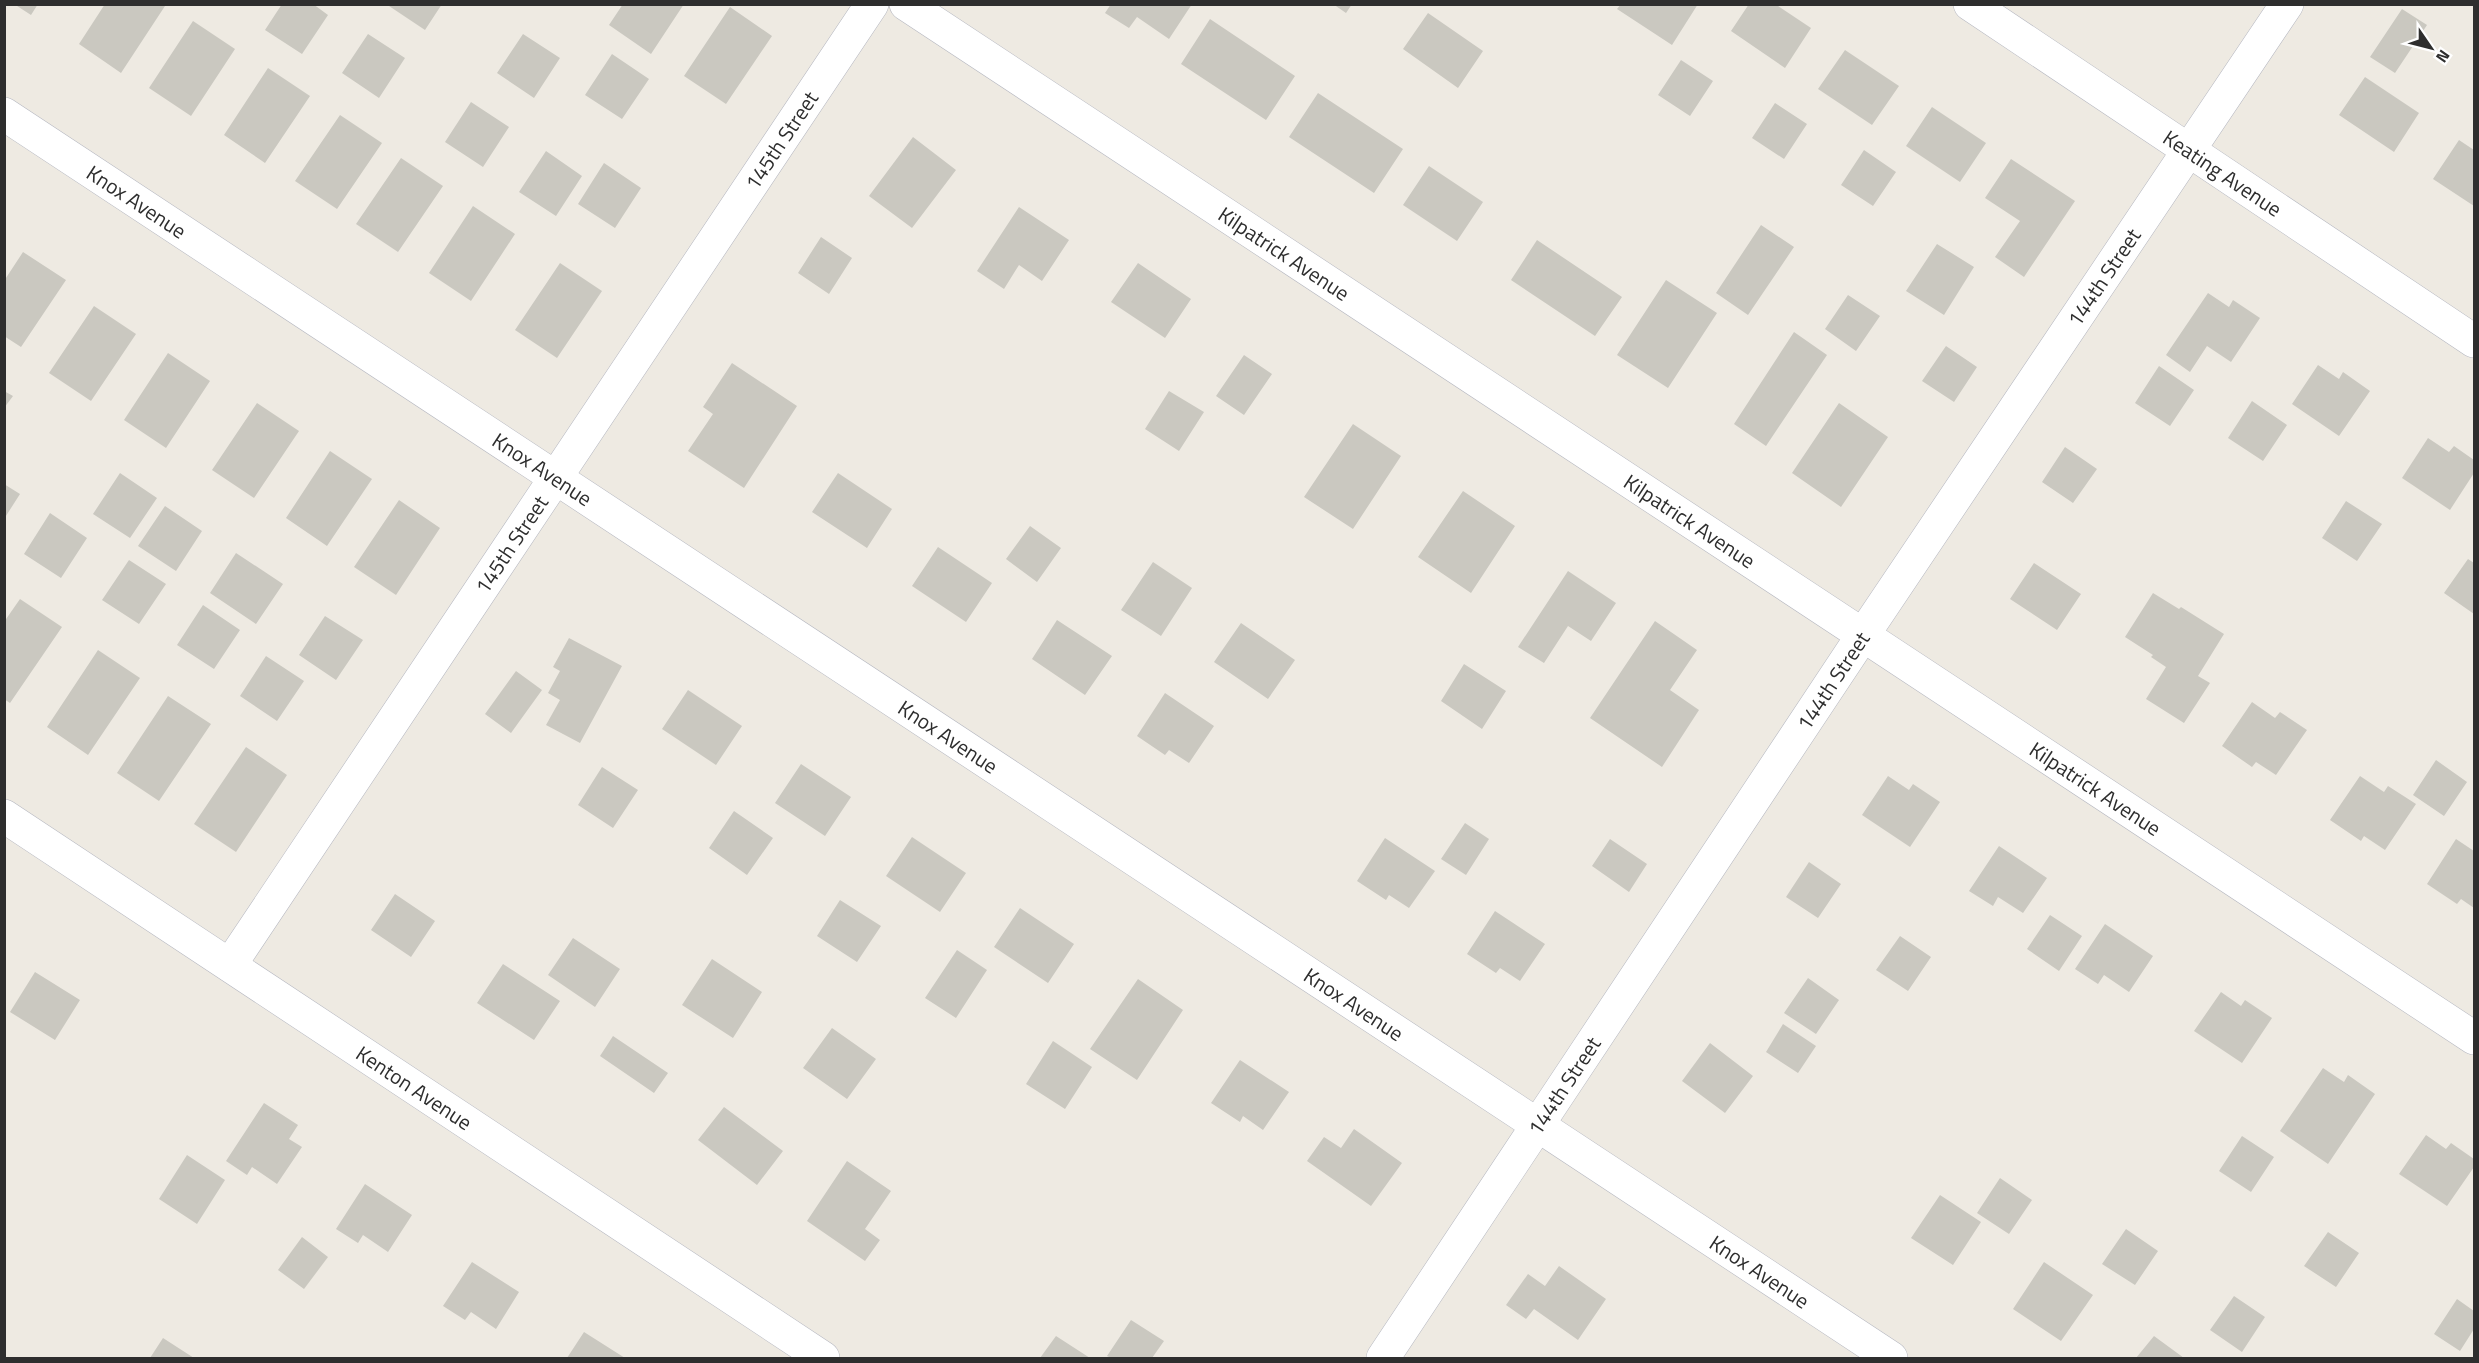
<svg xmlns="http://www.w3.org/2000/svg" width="2479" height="1363" viewBox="0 0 2479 1363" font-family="'Titillium Web',sans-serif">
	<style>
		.building { fill: #cac8c0 }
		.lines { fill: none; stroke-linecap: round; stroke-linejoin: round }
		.minor-casing { stroke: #b5b7c0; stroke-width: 34 }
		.minor { stroke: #fff; stroke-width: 33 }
		.labels { text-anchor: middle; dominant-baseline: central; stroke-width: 5; stroke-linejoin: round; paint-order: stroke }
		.street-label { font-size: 21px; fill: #2e2e2e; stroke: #fff }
	</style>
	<rect width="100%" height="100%" fill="#eeeae2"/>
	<path class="building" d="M14 4H38L31 15Z
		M105 4 165 6 121 73 79 44Z
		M282 4H313L328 15 302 54 265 30Z
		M386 4H442L425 30Z
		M623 4H684L651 54 609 25Z
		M1111 4H1192L1169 39 1137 17 1129 28 1105 13Z
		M1333 4H1352L1346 13Z
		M1621 4H1698L1672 45 1617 9Z
		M1749 4H1775L1811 28 1785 68 1731 31Z
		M730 7 772 36 726 104 684 76Z
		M2402 9 2427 25 2395 73 2370 57Z
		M1428 13 1483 51 1458 88 1403 49Z
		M1210 19 1295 76 1266 120 1181 64Z
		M193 21 235 49 191 116 149 88Z
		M368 34 405 58 379 98 342 73Z
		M523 34 560 58 534 98 497 73Z
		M1845 50 1899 86 1872 125 1818 89Z
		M612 54 649 79 622 119 585 95Z
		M1681 60 1713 81 1690 116 1658 95Z
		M268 68 310 96 265 163 224 135Z
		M2365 77 2419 113 2394 152 2339 115Z
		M1318 93 1403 149 1374 193 1289 137Z
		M471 102 509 127 483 167 445 142Z
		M1775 103 1807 124 1784 159 1752 138Z
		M1932 107 1986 143 1960 182 1906 146Z
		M340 115 382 143 337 209 295 181Z
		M913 137 956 170 912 228 869 196Z
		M2459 140 2474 150V206L2433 179Z
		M1864 150 1896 172 1873 206 1841 185Z
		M546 151 582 176 556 216 519 192Z
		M401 158 443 186 398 252 356 224Z
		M2011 159 2075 201 2024 277 1995 257 2020 221 1985 198Z
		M604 163 641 188 615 228 578 204Z
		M1429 166 1483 202 1457 241 1403 205Z
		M473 206 515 234 471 301 429 273Z
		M1019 207 1069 240 1042 281 1019 265 1004 289 977 271Z
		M1761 225 1794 247 1748 315 1716 293Z
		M821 237 852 258 829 294 798 273Z
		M1537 240 1622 297 1595 336 1511 280Z
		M1937 244 1974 267 1944 315 1906 291Z
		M23 252 66 280 21 347 4 336V281Z
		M560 263 602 291 557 358 515 330Z
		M1138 263 1191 299 1165 338 1111 302Z
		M1666 280 1717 313 1668 388 1617 355Z
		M2208 293 2229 307 2233 300 2260 318 2231 362 2207 346 2190 372 2166 355Z
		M1848 295 1880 316 1856 351 1825 329Z
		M94 306 136 334 91 401 49 373Z
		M1794 332 1827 355 1766 446 1734 424Z
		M1946 346 1977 367 1954 402 1922 381Z
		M168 353 210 381 166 448 124 420Z
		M1244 355 1272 374 1244 415 1216 396Z
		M732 363 797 406 744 488 688 451 713 414 703 407Z
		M2318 365 2339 379 2343 372 2370 391 2339 436 2292 404Z
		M2159 366 2194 390 2170 426 2135 403Z
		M4 391 13 396 4 408Z
		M1169 391 1204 412 1179 451 1145 429Z
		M2252 401 2287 425 2263 461 2228 438Z
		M257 403 299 431 254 498 212 470Z
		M1839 403 1888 437 1841 507 1792 473Z
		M1353 424 1401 456 1353 529 1304 497Z
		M2428 438 2449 452 2454 446 2474 460V473L2450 510 2402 478Z
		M2065 447 2097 469 2073 503 2042 482Z
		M330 451 372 479 327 546 286 518Z
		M120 473 157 498 130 538 93 514Z
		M838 473 892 509 867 548 812 512Z
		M4 484 20 494 4 519Z
		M1463 491 1515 526 1471 593 1418 557Z
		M399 500 440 528 396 595 354 567Z
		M2346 501 2382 524 2357 561 2322 538Z
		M165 506 202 531 176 571 138 546Z
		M50 513 87 538 61 578 24 554Z
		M1030 526 1061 548 1037 582 1006 559Z
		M938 547 992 583 966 622 912 586Z
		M236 553 283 584 256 624 210 593Z
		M2468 559 2474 563V614L2444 593Z
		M129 560 166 584 139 624 102 600Z
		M1153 562 1192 588 1161 636 1121 610Z
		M2034 563 2081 594 2057 630 2010 599Z
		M1568 571 1616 603 1591 641 1568 626 1544 663 1518 647Z
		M2153 593 2179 609 2181 607 2224 634 2198 676 2210 683 2184 723 2146 699 2166 667 2151 657 2153 655 2125 637Z
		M20 599 62 627 10 703 4 699V622Z
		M203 605 240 630 214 669 177 645Z
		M325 616 363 640 336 680 299 655Z
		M1057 620 1112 656 1085 695 1032 659Z
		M1655 621 1697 650 1670 690 1699 710 1662 767 1590 718Z
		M1241 623 1295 660 1268 699 1214 662Z
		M569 638 622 666 580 743 546 725 560 700 548 693 560 671 553 667Z
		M98 650 140 678 88 755 47 727Z
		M266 656 304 681 277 721 240 696Z
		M1464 664 1506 691 1482 729 1441 701Z
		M516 671 542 690 511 733 485 714Z
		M688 690 742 726 716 765 662 729Z
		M1165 693 1214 726 1189 763 1169 750 1165 755 1137 736Z
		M168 696 211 724 159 801 117 773Z
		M2252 702 2275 718 2280 712 2307 730 2276 775 2256 762 2252 767 2222 746Z
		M246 747 287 775 236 852 194 824Z
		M2436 760 2467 782 2444 816 2413 795Z
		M801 764 851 797 825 836 775 803Z
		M602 767 638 790 613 828 578 805Z
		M1888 776 1909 790 1913 784 1940 802 1910 847 1862 815Z
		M2360 776 2384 792 2388 786 2416 804 2385 850 2364 836 2361 841 2330 820Z
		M734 811 773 838 747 875 709 848Z
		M1465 823 1489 839 1466 875 1441 859Z
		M912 837 966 873 940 912 886 876Z
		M1385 838 1435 871 1409 908 1389 895 1386 900 1357 881Z
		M1610 839 1647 864 1629 892 1592 866Z
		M2456 839 2474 851V908L2461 899 2457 904 2427 884Z
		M1999 846 2047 878 2023 913 1998 897 1993 906 1969 891Z
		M1809 862 1841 884 1818 918 1786 897Z
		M395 894 435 921 411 957 371 930Z
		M840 900 881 926 857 962 817 936Z
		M1020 908 1074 944 1048 983 994 947Z
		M1495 911 1545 944 1520 981 1500 968 1496 973 1467 954Z
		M2050 915 2082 936 2059 971 2027 949Z
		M2105 924 2153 956 2129 992 2104 975 2098 984 2075 969Z
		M1900 936 1931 957 1908 991 1876 970Z
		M573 938 620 969 595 1007 548 975Z
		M957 950 987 970 956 1018 925 998Z
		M712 959 762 992 733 1038 682 1005Z
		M503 964 560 1001 534 1040 477 1003Z
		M35 972 80 1000 55 1040 10 1012Z
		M1808 978 1839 1000 1816 1034 1784 1013Z
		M1138 979 1183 1010 1137 1080 1090 1049Z
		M2221 992 2241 1006 2245 1000 2272 1018 2242 1063 2194 1031Z
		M1783 1024 1816 1046 1798 1073 1766 1052Z
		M832 1028 876 1059 847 1099 803 1068Z
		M613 1036 668 1073 654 1093 600 1056Z
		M1053 1041 1092 1067 1065 1109 1026 1084Z
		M1710 1043 1753 1076 1725 1113 1682 1081Z
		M1240 1060 1289 1092 1263 1130 1243 1116 1240 1122 1211 1103Z
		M2323 1068 2344 1082 2348 1075 2375 1094 2328 1164 2280 1131Z
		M264 1103 298 1125 289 1139 302 1147 277 1184 252 1167 247 1175 226 1161Z
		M724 1107 783 1151 757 1185 698 1140Z
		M1354 1129 1402 1163 1371 1206 1307 1161 1324 1137 1341 1148Z
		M2426 1135 2446 1149 2451 1143 2474 1159V1167L2447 1206 2399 1174Z
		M2242 1136 2274 1157 2251 1192 2219 1171Z
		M187 1155 225 1180 197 1224 159 1199Z
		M847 1161 891 1191 865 1229 880 1240 865 1261 807 1221Z
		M2000 1178 2032 1200 2009 1234 1977 1213Z
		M365 1184 412 1215 388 1252 363 1235 358 1243 336 1229Z
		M1940 1195 1981 1222 1953 1265 1911 1238Z
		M2126 1229 2158 1251 2135 1285 2102 1264Z
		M2328 1232 2359 1253 2336 1287 2304 1266Z
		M302 1237 328 1257 304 1289 278 1270Z
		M472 1262 519 1292 496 1329 471 1312 465 1320 443 1306Z
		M2044 1262 2093 1295 2061 1341 2013 1309Z
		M1559 1266 1606 1299 1578 1340 1534 1309 1526 1319 1506 1305 1528 1274 1545 1286Z
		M2234 1296 2265 1317 2242 1352 2210 1330Z
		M2457 1299 2474 1311V1329L2460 1351 2434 1334Z
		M1131 1320 1164 1341 1152 1358H1111L1107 1356Z
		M584 1332 625 1358H567Z
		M1056 1336 1090 1358H1040Z
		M2154 1336 2184 1358H2136Z
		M163 1338 194 1358H150Z"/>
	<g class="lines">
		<g class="minor-casing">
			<g id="minor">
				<path id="s1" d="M906 4 2474 1038"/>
				<path id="s2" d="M1970 4 2474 341"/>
				<path id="s3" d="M4 114 1891 1358"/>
				<path id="s4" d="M4 816 823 1358"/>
				<path id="s5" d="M230 965 872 4"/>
				<path id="s6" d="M1383 1358 1863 635 2287 4"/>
			</g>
		</g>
		<use href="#minor" class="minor"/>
	</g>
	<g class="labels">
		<g class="street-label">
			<text stroke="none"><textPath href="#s5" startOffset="992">145th Street</textPath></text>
			<text stroke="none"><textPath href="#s2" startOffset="304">Keating Avenue</textPath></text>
			<text stroke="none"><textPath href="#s3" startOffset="159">Knox Avenue</textPath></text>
			<text stroke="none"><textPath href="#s1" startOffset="453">Kilpatrick Avenue</textPath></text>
			<text stroke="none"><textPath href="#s6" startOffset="1299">144th Street</textPath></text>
			<text stroke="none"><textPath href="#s3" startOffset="645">Knox Avenue</textPath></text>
			<text stroke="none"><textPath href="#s1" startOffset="939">Kilpatrick Avenue</textPath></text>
			<text stroke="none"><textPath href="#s5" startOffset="506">145th Street</textPath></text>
			<text stroke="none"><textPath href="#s6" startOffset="813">144th Street</textPath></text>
			<text stroke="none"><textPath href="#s3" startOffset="1131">Knox Avenue</textPath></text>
			<text stroke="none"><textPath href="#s1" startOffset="1425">Kilpatrick Avenue</textPath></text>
			<text stroke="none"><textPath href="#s3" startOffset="1617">Knox Avenue</textPath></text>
			<text stroke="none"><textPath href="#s6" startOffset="327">144th Street</textPath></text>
			<text stroke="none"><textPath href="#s4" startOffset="492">Kenton Avenue</textPath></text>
			<text stroke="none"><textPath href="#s3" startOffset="2103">Knox Avenue</textPath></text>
		</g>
	</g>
	<rect width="2479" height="1363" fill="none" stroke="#2e2e2e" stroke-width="12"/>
	<g transform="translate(2431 48) rotate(125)" stroke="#ffffff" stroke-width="4.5" paint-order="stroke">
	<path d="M0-4.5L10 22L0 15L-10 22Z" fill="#2e2e2e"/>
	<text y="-9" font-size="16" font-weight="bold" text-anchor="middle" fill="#2e2e2e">N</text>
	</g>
</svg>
